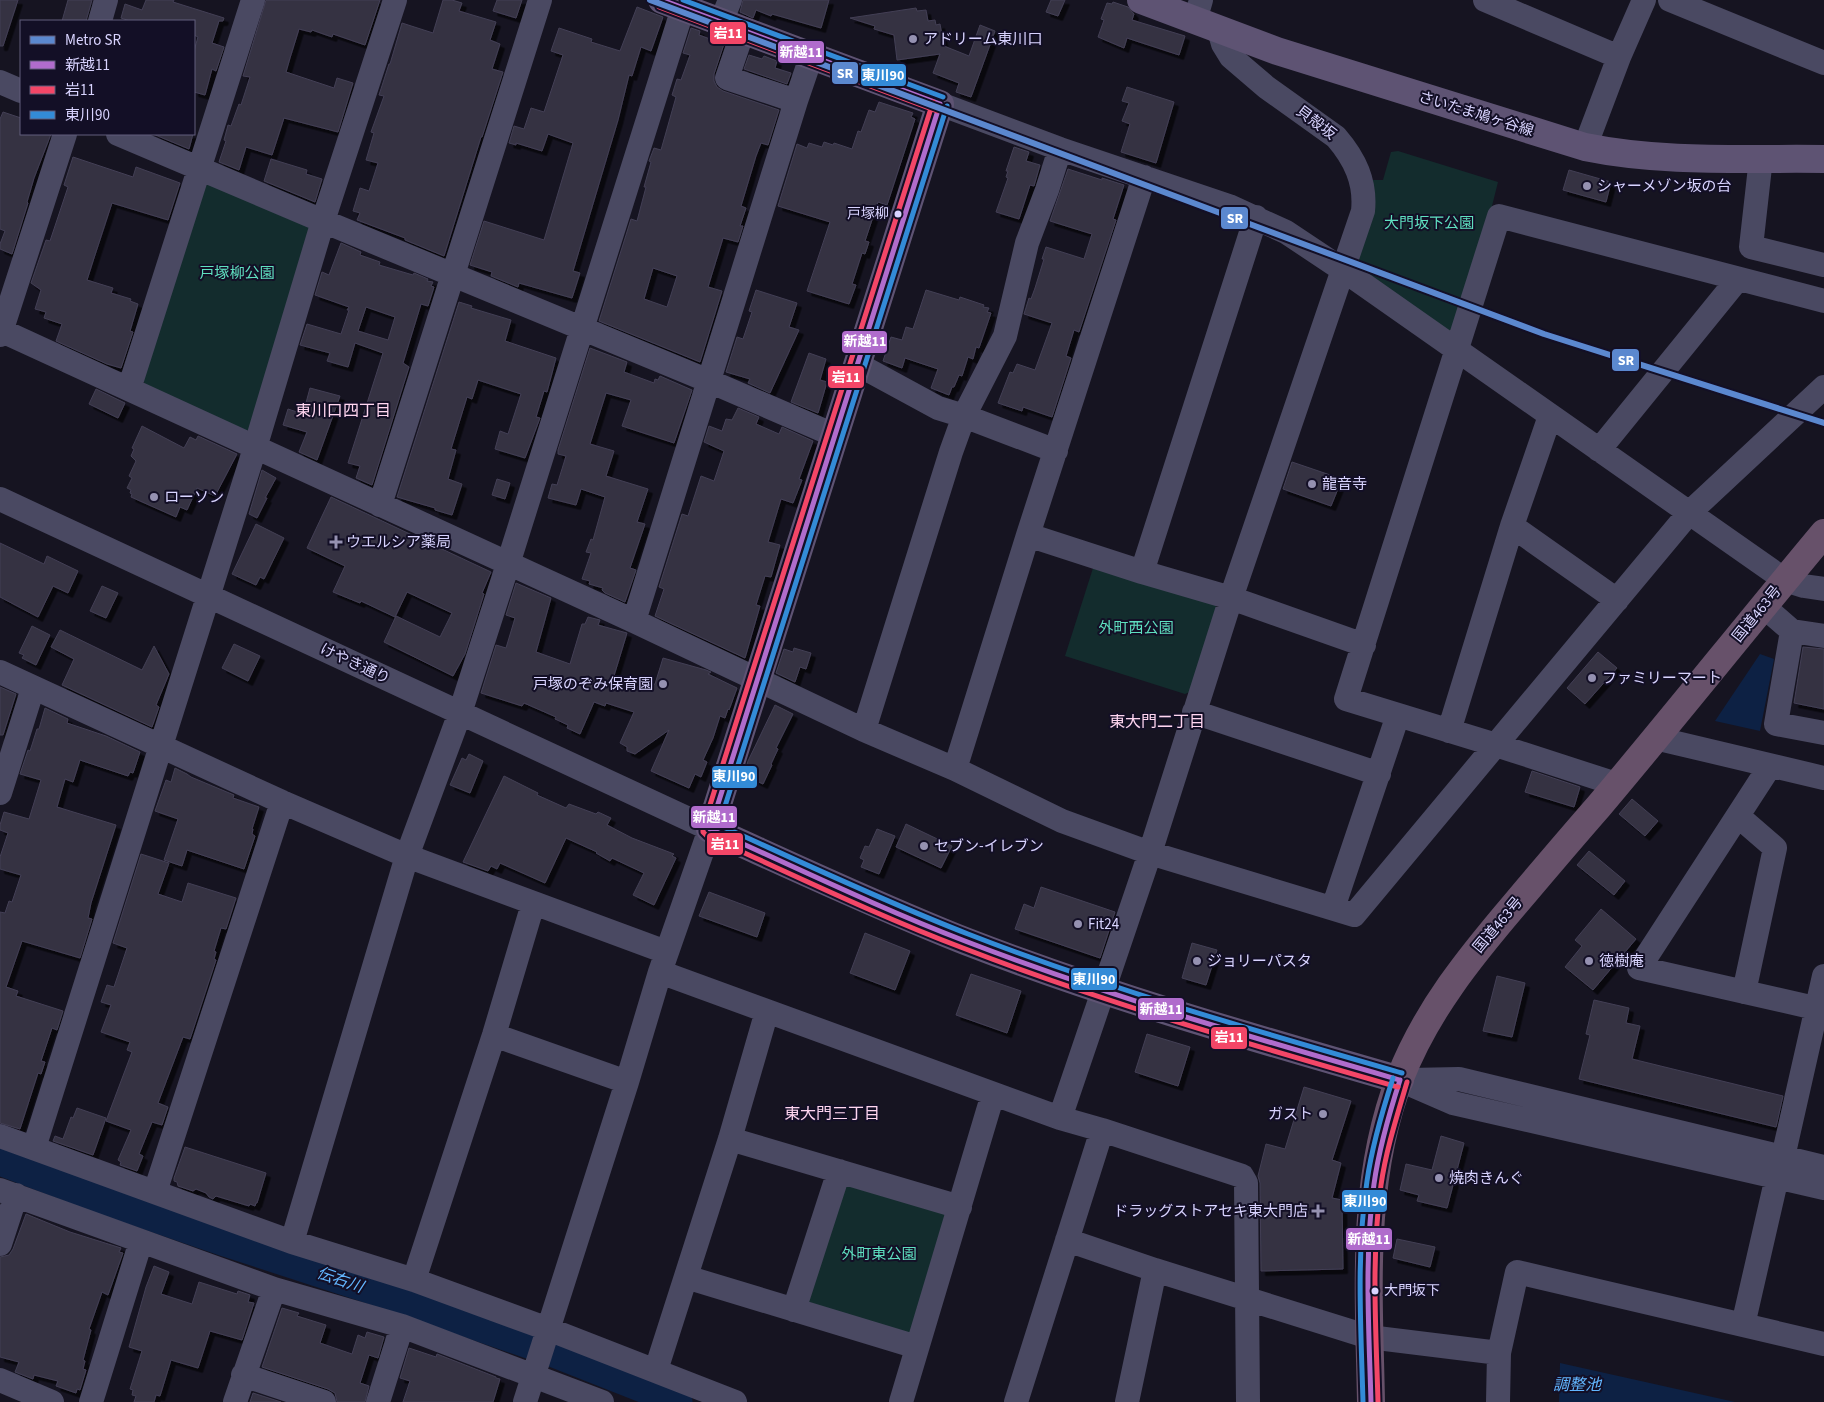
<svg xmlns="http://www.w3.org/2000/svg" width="1824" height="1402" viewBox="0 0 1824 1402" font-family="'Source Sans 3','Noto Sans JP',sans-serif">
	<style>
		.green { fill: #132c2d }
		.water { fill: #0d2144 }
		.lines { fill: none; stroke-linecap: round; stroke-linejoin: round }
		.river { stroke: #0d2144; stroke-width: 29 }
		.building { fill: #343243; stroke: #433f54; fill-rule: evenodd; filter: url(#shadow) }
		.minor { stroke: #4a4962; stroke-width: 24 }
		.major { stroke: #5e5373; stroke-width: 28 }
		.highway { stroke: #67516a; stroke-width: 28 }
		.bus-1-casing { stroke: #130f26; stroke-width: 9 }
		.bus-2-casing { stroke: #130f26; stroke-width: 9 }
		.bus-3-casing { stroke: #130f26; stroke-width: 9 }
		.bus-1 { stroke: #b06ccc; stroke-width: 5 }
		.bus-2 { stroke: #f34667; stroke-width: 5 }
		.bus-3 { stroke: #338bd7; stroke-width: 5 }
		.metro-1-casing { stroke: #130f26; stroke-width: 10 }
		.metro-1 { stroke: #5b88cf; stroke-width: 6 }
		.poi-dot { fill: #9591b1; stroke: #130f26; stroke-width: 2 }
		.bus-dot { fill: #d9d4ff; stroke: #130f26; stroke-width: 2 }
		.labels { text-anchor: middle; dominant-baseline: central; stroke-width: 4; stroke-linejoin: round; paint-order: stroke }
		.bus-label { font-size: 14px; fill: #d9d4ff; stroke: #130f26; text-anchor: end }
		.poi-label { font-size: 15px; fill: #d9d4ff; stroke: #130f26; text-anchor: start }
		.street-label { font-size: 15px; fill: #d9d4ff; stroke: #130f26 }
		.park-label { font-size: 15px; fill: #5fe0c0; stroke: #130f26 }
		.neighbourhood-label { font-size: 16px; fill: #ffd6f0; stroke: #130f26 }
		.water-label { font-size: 16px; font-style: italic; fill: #62b6ff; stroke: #130f26 }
		.line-badge { stroke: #130f26; stroke-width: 2 }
		.badge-label { font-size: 14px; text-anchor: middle; font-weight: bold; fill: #fff }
	</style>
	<defs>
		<filter id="shadow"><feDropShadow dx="4.5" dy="4.5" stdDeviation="0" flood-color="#0009"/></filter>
	</defs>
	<rect width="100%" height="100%" fill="#161421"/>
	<path class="green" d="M1398 151 1498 182 1492 206 1496 207 1456 329 1450 332 1359 268 1357 262 1371 180H1383L1391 152Z
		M211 180 308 221 313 235 253 428 241 433 147 389 141 376 200 186Z
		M1094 565 1214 603 1218 610 1192 691 1185 694 1065 656Z
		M840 1179 949 1210 915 1335 806 1305Z"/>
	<path class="water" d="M1760 654 1774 659 1760 731 1715 721Z
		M1560 1363 1735 1402H1559Z"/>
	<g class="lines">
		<path class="river" d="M0 1161 94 1197 225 1242 366 1288 549 1351 678 1402"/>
	</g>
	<path class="building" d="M0 0H18L3 46H0Z
		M68 0H92L86 21H62Z
		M146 0H174L173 2 224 18 223 21H219L212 43 224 47 216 71 212 69 205 95 194 92V51L198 37 194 35V21H130L121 18 125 4 142 10Z
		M266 0H380L365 45 333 34 332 37 312 30 311 32 299 29 290 58 286 72 334 88 337 78 353 83 338 132 284 118 272 155 246 147 239 170 219 162 226 141 224 140 228 125 231 126 239 104 241 105 250 77 243 76Z
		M443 0H452L462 3 459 11 496 22 490 40 500 44 492 69 503 72 482 137H481L444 256 405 240V238L357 220 360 213 353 211 360 188 369 191 378 163 366 160 374 133 371 132 384 96 379 95 389 64H390L402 23 433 33Z
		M497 0H522L516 18 493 11Z
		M743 0H829L821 28 772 14 771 16 756 10 753 18 740 12Z
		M1051 0H1065L1058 16 1046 12Z
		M1113 2 1128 7 1134 14 1132 20 1185 36 1179 55 1127 38 1124 48 1098 37 1104 20 1101 19 1107 3 1112 4Z
		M637 7 663 17 651 51 641 47 632 76 629 75 618 120 573 271 580 273 572 298 519 283 518 287 491 276 492 272 470 265 484 221 544 240 573 143 548 134 542 151 516 143V145L509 143 514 126 524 129 531 108 544 112 563 55 551 51 559 28 592 39 591 42 620 51Z
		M916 8 917 11 926 10 928 21 935 20 936 25 940 24 944 46 969 56 980 25 995 31 971 97 956 92 959 83 933 73 940 54 897 60 894 35 874 29 875 26 850 18Z
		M691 28 700 31 699 35 724 44 714 74V81L717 87 723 91 779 110 768 145 761 143 756 156 741 206 746 208 740 226H743L738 242 723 238 708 287 722 291 700 362 599 321 631 219 637 221 646 187H644L651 162 649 161 654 148 661 150 676 97 672 95 677 79 681 80 690 55 683 53ZM653 268 677 276 667 307 644 299Z
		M749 55 762 59 764 56 777 61 775 68 791 73 787 84 744 69Z
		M1127 87 1174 102 1156 163 1121 152 1130 124 1122 121 1129 103 1122 101Z
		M879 102 913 113 911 117 915 119 887 205 878 202 865 241 869 242 865 254 862 253 852 284 856 285 849 304 807 291 830 222 778 206 797 144 807 148 809 143 822 147 824 142 833 145 834 143 852 149 858 131 861 132 869 110 875 112Z
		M3 112 21 118V134H51L34 178 27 202 28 203 12 254 0 249V244L5 231 0 229V119Z
		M153 134H193L189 149Z
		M1014 147 1029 152 1026 161 1040 165 1034 186 1030 185 1019 219 996 212 1008 178 1006 177 1008 171H1006Z
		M73 157 133 177 136 167 180 183 168 220 112 203 94 258 87 280 113 288 111 293 131 299 130 301 138 304 130 331 133 332 121 368 107 364 56 341 62 324 44 318 46 312 35 309 41 290 31 283 46 240 50 241 68 187 64 185Z
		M271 159 307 170 306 174 322 179 315 202 264 181Z
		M1068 169 1102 180V178L1124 185 1113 219 1116 220 1079 332 1074 330 1066 356 1071 358 1052 417 1023 407 1022 411 998 403 1010 372 1013 373 1017 364 1035 370 1052 323 1024 314 1029 298 1031 299 1035 288 1044 259H1042L1046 247 1084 259 1092 234 1050 221Z
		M1569 170 1611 182 1606 202 1563 190Z
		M341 243 361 252 360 255 380 262 379 265 413 275 414 273 428 279 427 281 433 282 431 286 434 287 428 306 421 304 403 363 409 367 372 485 356 478 360 466 348 463 383 353 355 343 348 367 327 361 330 353 300 345 307 324 341 334 349 310H347L349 307 315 295 322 272 329 275ZM366 307 395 317 388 340 358 331Z
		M756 290 797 303 789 327 799 330 770 393 748 383 750 379 726 372 737 337 743 339 752 312 749 311Z
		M926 290 959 300 960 297 984 305 983 307 989 308 987 312 991 313 979 348 976 347 973 359 968 357 962 376 959 375 954 387H952L949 395 931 388 938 369 905 358 902 368 883 361 891 337 902 340 906 327 913 329Z
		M459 302 472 306 471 308 511 320 505 341 556 358 547 392 544 391 536 417 540 418 525 458 495 449 500 431 508 434 521 394 478 380 472 399 467 397 451 449 456 450 448 479 462 484 452 515 435 510V508L397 497Z
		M590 348 627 362 624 372 654 383 655 379 658 380 660 376 692 390 674 443 622 426 631 400 606 393 590 444 614 451 606 476 648 489 637 522 645 524 630 568 636 570 625 602 605 593 602 590 603 588 589 584 590 581 582 579 591 553 586 552 591 539 593 540 605 497 581 489 576 505 548 498 552 484 557 485 566 456 558 454V450Z
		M809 353 826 359 820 380 827 382 818 413 791 402Z
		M310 388 340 396 317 460 299 452 307 432 283 425 288 409 303 414Z
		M96 389 125 403 118 418 89 404Z
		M738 408 759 417 756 424 779 434 782 427 813 441 799 479 802 480 793 503 781 499 768 542 780 545 771 577 765 576 756 605 760 606 745 658 655 616 664 589 659 587 682 514 688 516 701 476 714 481 724 451 704 442 709 426 722 431 726 419 732 420Z
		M142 426 184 448 190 437 196 440 198 436 237 454 215 496 197 488 187 510 180 507 176 517 131 497 132 494 130 493 131 490 127 488 132 478 129 476 136 461 131 456 134 449 132 448Z
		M1292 462 1342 479 1331 506 1283 489Z
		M262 470 276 478 265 498H267L257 518 249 514Z
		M497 479 510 483 505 499 492 495Z
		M331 497 491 572 482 593 484 594 465 654 453 676 384 642 396 616 440 637 452 613 407 592 395 617 361 601 360 603 333 592 345 566 307 548Z
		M256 524 284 538 264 579 260 577 256 585 232 574Z
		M0 543 44 564 47 556 78 571 68 593 53 586 38 617 0 597Z
		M516 583 551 598 536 652 570 664 582 624H585L588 617 600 620 598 625 627 633 613 679 645 689 655 684 663 658 706 670 711 672 708 674 737 688 729 710 728 709 725 718 720 716 713 738 703 760 707 762 701 777 695 774 689 788 651 771 669 730 635 754 627 751V747L620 743 634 712 606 703 605 706 594 702 580 734 567 728 568 725 555 719 556 717 524 703 522 706 481 693 496 645 506 648 515 618 506 615Z
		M102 586 118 593 106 618 90 611Z
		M32 626 50 635 36 665 22 658 24 655 19 653Z
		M60 630 142 670 154 646 169 674 156 705 159 707 152 727 62 685 74 659 51 647Z
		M234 644 260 656 248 681 222 668Z
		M1803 647 1824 649V709L1794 703Z
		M794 648 811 653 806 669 800 667 795 682 776 673 784 649 793 652Z
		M1598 652 1617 668 1585 704 1567 688Z
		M0 687 16 694 3 735H0Z
		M775 705 793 714 776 748 778 749 771 764 772 765 763 784 744 775 748 761Z
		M45 708 68 719 67 723 106 736 140 752 133 773 130 772 128 776 80 760 73 782 65 779 57 807 116 825 91 903 88 918 92 919 80 958 22 941 6 987 18 991 16 996 63 1011 57 1030 52 1028 41 1061 45 1062 41 1074 38 1073 20 1129 0 1123V912L5 913 9 901 12 902 21 875 0 869V857L8 833 0 830V825L4 812 29 819 41 780 20 774 28 750 30 751 37 729H39Z
		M469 754 483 761 470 793 450 785 462 758 466 760Z
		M175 768 187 774 191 777 234 795 233 798 259 807 252 829H253L252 834 255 836 244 869 187 850 182 866 164 860 178 819 155 811 166 780 171 782Z
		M1532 771 1580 787 1574 807 1525 792Z
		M504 776 538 793 537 795 566 808 569 804 596 814 598 812 611 818 607 825 632 838 674 854 672 856 676 858 654 905 633 895 644 873 612 858 610 861 596 853 597 852 566 838 545 883 500 863 497 869 491 866 488 871 463 862Z
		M1632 799 1658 821 1645 836 1619 814Z
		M906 824 952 846 941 868 896 847Z
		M877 829 895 836 879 874 861 867 864 860 860 858 865 846 869 847Z
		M1589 851 1625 881 1614 895 1577 865Z
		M141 854 169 863 158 894 182 902 188 883 236 898 226 929 221 928 214 951 216 952 214 959 216 960 190 1039 183 1037 158 1103 168 1107 162 1125 152 1122 139 1154 143 1156 137 1171 120 1165 121 1162 118 1160 131 1130 106 1121 132 1052 127 1050 130 1042 101 1032 111 1005 101 1002 107 985 114 987 127 948 113 943Z
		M1041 887 1115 912 1100 958 1015 929 1024 904 1034 908Z
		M709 892 765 913 757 937 699 916Z
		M1601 909 1636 939 1593 990 1565 967 1582 946 1575 940Z
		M865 933 910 951 895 990 850 973Z
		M1192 943 1217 950 1206 985 1182 978Z
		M971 974 1021 991 1007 1033 956 1015Z
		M1497 976 1525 983 1512 1037 1483 1031Z
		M1594 1000 1629 1008 1626 1023 1640 1026 1632 1059 1783 1096 1776 1127 1579 1079 1590 1035 1586 1034Z
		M1147 1034 1190 1047 1178 1086 1135 1072Z
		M1304 1087 1351 1101 1332 1160 1341 1163 1332 1198 1342 1200 1343 1269 1261 1271 1260 1183 1258 1176 1266 1144 1285 1149Z
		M77 1108 106 1118 93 1155 53 1141 55 1136 63 1139 71 1117 73 1118Z
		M1441 1136 1464 1143 1447 1208 1417 1201 1419 1195 1400 1190 1406 1164 1432 1170Z
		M185 1147 266 1173 257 1203H256L255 1206 250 1204 249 1206 216 1196 213 1199 209 1197 206 1193 196 1189 193 1191 178 1186 177 1182 174 1181V1178Z
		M26 1214 70 1232 121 1248 119 1252 123 1253 108 1295 102 1292 89 1329 91 1330 83 1360 85 1361 83 1369 86 1370 80 1390 77 1389 76 1393 56 1386 58 1381 34 1375 33 1379 15 1372 19 1362 0 1357V1257L9 1255 13 1249Z
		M1397 1239 1435 1247 1430 1267 1393 1258Z
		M154 1266 169 1272 161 1294 192 1304 199 1282 237 1294 238 1291 250 1295 248 1302 254 1303 242 1340 210 1331 198 1368 171 1360 160 1396 156 1395 154 1402H134L136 1396 132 1395 133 1390 130 1389 142 1351 129 1347 146 1287Z
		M282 1308 299 1313 297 1316 326 1325 320 1343 352 1354 358 1335 365 1338 367 1332 384 1337 378 1358 369 1355 360 1383 369 1386 365 1402H337L335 1393 328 1389 262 1367Z
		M409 1348 436 1357 437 1354 496 1377V1378L500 1379 493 1402H403L410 1381 400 1378Z
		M253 1393 281 1402H250Z"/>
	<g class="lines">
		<path class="minor" d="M1485 0 1619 57
			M1670 0 1824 63
			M100 21 106 0
			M1195 21 1201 0
			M721 22 730 0
			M743 31 727 78 796 101
			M0 82 21 91
			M940 104 1060 149 1229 206 1286 232 1343 270 1785 580 1804 586 1824 589
			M118 134 323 221 709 381 834 435
			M1585 147 1619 57 1644 0
			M1761 158 1751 247 1824 265
			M0 330 634 621 864 730 955 769 1062 821 1150 853 1354 915 1689 513 1824 387
			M0 335 65 134
			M857 364 938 408 964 416 1056 451
			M129 389 253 0
			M1599 450 1738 279
			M0 499 710 829 660 972 627 1082 525 1402
			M380 505 540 0
			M1512 526 1617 600
			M1028 535 1142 572 1231 598 1364 645
			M1142 572 1256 217
			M1763 606 1792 631 1824 636
			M634 621 796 101 811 57
			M1792 631 1776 724 1824 733
			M0 672 282 802 407 856 666 952
			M1194 712 1379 774
			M864 730 951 452 964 416 1005 336 1027 243 1047 190 1060 149
			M1449 731 1512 526 1550 416
			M1655 738 1824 778
			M1770 766 1639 968 1824 1010
			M955 769 1028 535 1144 177
			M1616 784 1496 745 1346 699 1499 216 1824 301
			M0 793 33 688
			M1738 816 1775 848 1744 992
			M1333 908 1398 715
			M660 972 1060 1118 1102 1130 1242 1176 1246 1183 1248 1402
			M494 1035 627 1082
			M1400 1080 1453 1103 1824 1188
			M1409 1080 1459 1079 1824 1167
			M1060 1118 1150 853 1231 598 1363 211C1366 182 1355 159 1336 137L1266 87 1231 57 1223 44 1219 30
			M0 1136 292 1242 414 1280 548 1329 735 1402
			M730 1139 960 1207
			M34 1148 255 448 323 221 395 0
			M1783 1157 1824 976
			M0 1190 274 1289 402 1326 602 1402
			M155 1192 282 802
			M1067 1240 1155 1270 1369 1337 1499 1353
			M292 1242 407 856 460 713 508 564 683 8
			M0 1244 16 1195
			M686 1277 917 1347
			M414 1280 494 1035 533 904
			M794 1310 839 1171
			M1743 1325 1777 1177
			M656 1370 730 1139 767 1011
			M243 1375 324 1402
			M0 1380 52 1402
			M91 1402 141 1241
			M235 1402 274 1289
			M378 1402 402 1326
			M901 1402 993 1094
			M1016 1402 1102 1130
			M1127 1402 1155 1270
			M1498 1402 1499 1353 1517 1272 1824 1344"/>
		<path class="major" d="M662 0 940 104 710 829C794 867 879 907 965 941 1107 996 1254 1038 1400 1080
			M1141 0 1277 51 1585 147C1663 163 1744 158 1824 159"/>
		<path class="highway" d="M1371 1402C1369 1294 1360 1181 1400 1078 1426 1011 1470 957 1516 903 1543 871 1571 838 1599 806 1675 716 1748 624 1824 533"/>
		<g class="bus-1-casing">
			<path id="bus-1" d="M662 0 940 104
				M940 104 710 829C795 867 879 908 965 941 1107 996 1254 1038 1400 1080
				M1371 1402C1369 1330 1364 1256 1374 1184 1379 1148 1389 1114 1400 1080"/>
		</g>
		<g class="bus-2-casing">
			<path id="bus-2" d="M659 7 937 111
				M933 102 703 827V832L707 836C792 874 876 915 963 948 1105 1003 1252 1045 1398 1087
				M1378 1402C1376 1330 1371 1257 1381 1185 1386 1150 1397 1116 1407 1082"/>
		</g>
		<g class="bus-3-casing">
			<path id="bus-3" d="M683 0 943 97
				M947 106 719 825C801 862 883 901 968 934 1109 989 1256 1031 1402 1073
				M1363 1402C1361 1329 1356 1254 1367 1181 1372 1146 1382 1112 1393 1078"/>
		</g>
		<use href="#bus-1" class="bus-1"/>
		<use href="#bus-2" class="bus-2"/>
		<use href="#bus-3" class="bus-3"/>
		<g class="metro-1-casing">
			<path id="metro-1" d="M650 0 1544 334 1824 423"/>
		</g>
		<use href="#metro-1" class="metro-1"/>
	</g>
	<g class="poi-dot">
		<circle cx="913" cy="39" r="5"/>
		<circle cx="1587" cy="186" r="5"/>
		<circle cx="1312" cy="484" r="5"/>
		<circle cx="154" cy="497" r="5"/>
		<path d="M333.5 534.5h5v5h5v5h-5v5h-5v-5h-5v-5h5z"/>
		<circle cx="1592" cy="678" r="5"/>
		<circle cx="663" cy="684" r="5"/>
		<circle cx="924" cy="846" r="5"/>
		<circle cx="1078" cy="924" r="5"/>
		<circle cx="1197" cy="961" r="5"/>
		<circle cx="1589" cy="961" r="5"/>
		<circle cx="1323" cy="1114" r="5"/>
		<circle cx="1439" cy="1178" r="5"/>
		<path d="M1315.5 1203.5h5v5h5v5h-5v5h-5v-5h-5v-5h5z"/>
	</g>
	<g class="bus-dot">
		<circle cx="898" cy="214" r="4.5"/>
		<circle cx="1375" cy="1291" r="4.5"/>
	</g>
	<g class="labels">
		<g class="bus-label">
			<text x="889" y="214">戸塚柳</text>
			<text x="1384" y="1291" text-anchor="start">大門坂下</text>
		</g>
		<g class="poi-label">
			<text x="923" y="39">アドリーム東川口</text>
			<text x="1597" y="186">シャーメゾン坂の台</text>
			<text x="1322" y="484">龍音寺</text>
			<text x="164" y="497">ローソン</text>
			<text x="346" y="542">ウエルシア薬局</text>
			<text x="1602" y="678">ファミリーマート</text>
			<text x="653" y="684" text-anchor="end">戸塚のぞみ保育園</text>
			<text x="934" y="846">セブン-イレブン</text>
			<text x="1088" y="924">Fit24</text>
			<text x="1207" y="961">ジョリーパスタ</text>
			<text x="1599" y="961">徳樹庵</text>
			<text x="1313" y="1114" text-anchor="end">ガスト</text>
			<text x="1449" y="1178">焼肉きんぐ</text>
			<text x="1308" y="1211" text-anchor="end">ドラッグストアセキ東大門店</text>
		</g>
		<g class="street-label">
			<text transform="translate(1476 114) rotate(17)">さいたま鳩ヶ谷線</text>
			<text transform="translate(1316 123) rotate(37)">貝殻坂</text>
			<text transform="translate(1757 614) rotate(-51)">国道463号</text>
			<text transform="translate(355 664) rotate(25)">けやき通り</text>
			<text transform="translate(1498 925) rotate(-50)">国道463号</text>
		</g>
		<g class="park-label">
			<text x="1429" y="223">大門坂下公園</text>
			<text x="237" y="273">戸塚柳公園</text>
			<text x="1136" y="628">外町西公園</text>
			<text x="879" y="1254">外町東公園</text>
		</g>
		<g class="neighbourhood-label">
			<text x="343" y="411">東川口四丁目</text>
			<text x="1157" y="722">東大門二丁目</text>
			<text x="832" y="1114">東大門三丁目</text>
		</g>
		<g class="water-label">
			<text transform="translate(340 1280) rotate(19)">伝右川</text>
			<text x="1577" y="1385">調整池</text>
		</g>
	</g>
	<g class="line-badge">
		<rect x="709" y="21" width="38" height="24" rx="5" fill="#f34667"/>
		<rect x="777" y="40" width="48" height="24" rx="5" fill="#b06ccc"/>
		<rect x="831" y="61" width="28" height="24" rx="5" fill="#5b88cf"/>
		<rect x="860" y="63" width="47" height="24" rx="5" fill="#338bd7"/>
		<rect x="1220" y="206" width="29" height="24" rx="5" fill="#5b88cf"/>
		<rect x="841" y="330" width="47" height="24" rx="5" fill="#b06ccc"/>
		<rect x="1611" y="348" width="29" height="24" rx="5" fill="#5b88cf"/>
		<rect x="827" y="365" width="38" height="24" rx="5" fill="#f34667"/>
		<rect x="711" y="765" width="47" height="24" rx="5" fill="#338bd7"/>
		<rect x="690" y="805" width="48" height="24" rx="5" fill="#b06ccc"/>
		<rect x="706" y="832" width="38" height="24" rx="5" fill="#f34667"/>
		<rect x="1070" y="967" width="48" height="24" rx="5" fill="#338bd7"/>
		<rect x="1137" y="997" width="48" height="24" rx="5" fill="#b06ccc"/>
		<rect x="1210" y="1026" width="38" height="24" rx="5" fill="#f34667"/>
		<rect x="1341" y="1189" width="47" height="24" rx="5" fill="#338bd7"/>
		<rect x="1345" y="1227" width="48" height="24" rx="5" fill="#b06ccc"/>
	</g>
	<g class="badge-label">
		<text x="728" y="38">岩11</text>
		<text x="801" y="57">新越11</text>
		<text x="845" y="78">SR</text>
		<text x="883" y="80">東川90</text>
		<text x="1235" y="223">SR</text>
		<text x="865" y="346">新越11</text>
		<text x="1626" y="365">SR</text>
		<text x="846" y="382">岩11</text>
		<text x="734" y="781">東川90</text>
		<text x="714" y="822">新越11</text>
		<text x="725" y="849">岩11</text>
		<text x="1094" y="984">東川90</text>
		<text x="1161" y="1014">新越11</text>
		<text x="1229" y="1042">岩11</text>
		<text x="1365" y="1206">東川90</text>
		<text x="1369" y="1244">新越11</text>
	</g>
	<rect x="20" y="20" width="175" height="115" fill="#130f26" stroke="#625e7d"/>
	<rect x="30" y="36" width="25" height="8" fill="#5b88cf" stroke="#625e7d"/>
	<text x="65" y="45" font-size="15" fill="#d9d4ff">Metro SR</text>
	<rect x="30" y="61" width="25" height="8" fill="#b06ccc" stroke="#625e7d"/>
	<text x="65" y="70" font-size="15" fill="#d9d4ff">新越11</text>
	<rect x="30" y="86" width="25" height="8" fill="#f34667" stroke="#625e7d"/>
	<text x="65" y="95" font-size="15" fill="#d9d4ff">岩11</text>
	<rect x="30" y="111" width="25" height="8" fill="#338bd7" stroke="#625e7d"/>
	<text x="65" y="120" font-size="15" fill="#d9d4ff">東川90</text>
</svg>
